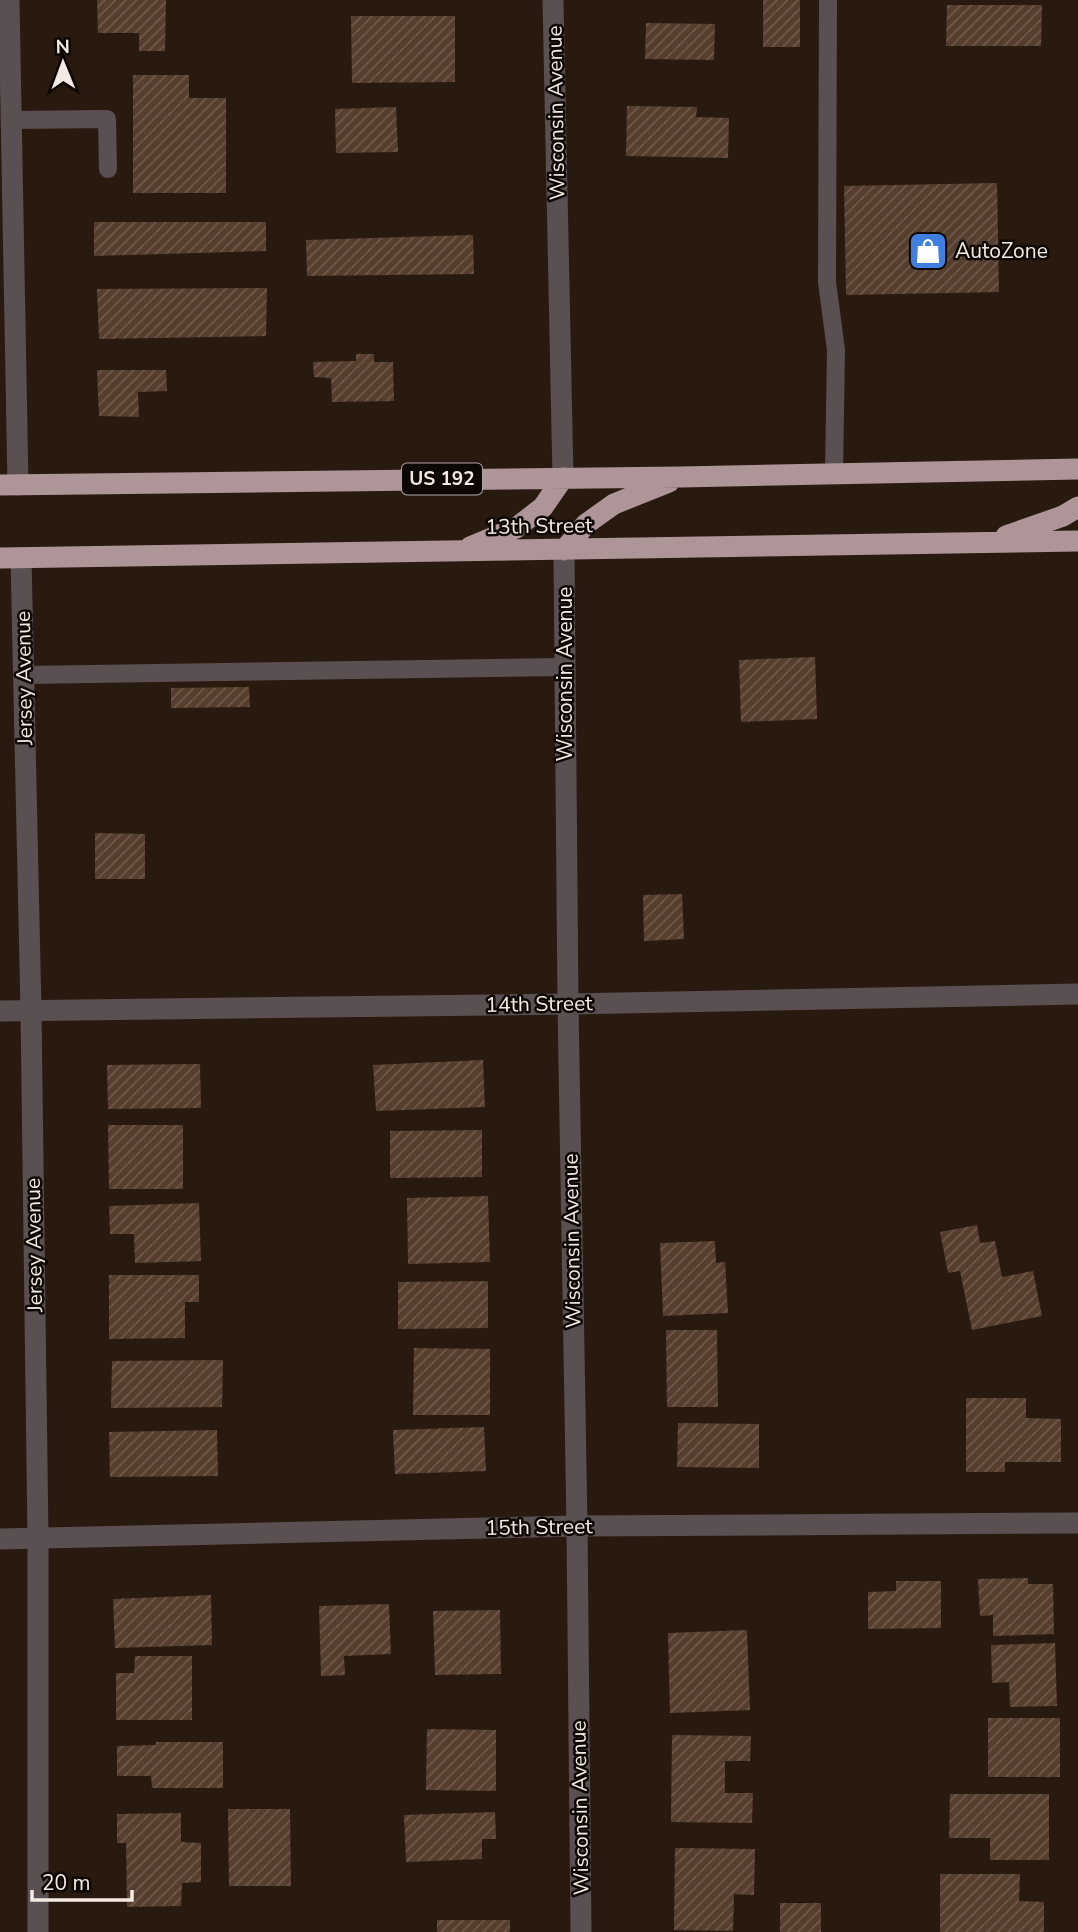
<svg xmlns="http://www.w3.org/2000/svg" width="1078" height="1932" viewBox="0 0 1078 1932" font-family="'Nunito Sans',sans-serif">
	<style>
		.building { fill: url(#building-hatch) }
		.lines { fill: none; stroke-linecap: round; stroke-linejoin: round }
		.lane { stroke: #5a5051; stroke-width: 18 }
		.street { stroke: #5a5051; stroke-width: 21 }
		.highway { stroke: #ae9597; stroke-width: 21 }
		.labels { text-anchor: middle; dominant-baseline: central; stroke-width: 5; stroke-linejoin: round; paint-order: stroke }
		.shield { fill: #0d0704; stroke: #afa6a0; stroke-width: 2 }
		.shield-label { font-size: 19px; font-weight: bold; fill: #f5eae3 }
		.street-label { font-size: 21px; fill: #f5eae3; stroke: #0d0704 }
		.poi-label { font-size: 21px; fill: #f5eae3; stroke: #0d0704; text-anchor: start }
	</style>
	<defs>
		<pattern id="building-hatch" width="6" height="6" patternUnits="userSpaceOnUse" patternTransform="scale(1.75)"><rect width="6" height="6" fill="#553e2e"/><path d="M-1 1l2-2M0 6l6-6M5 7l2-2" fill="none" stroke="#6e5a4c"/></pattern>
	</defs>
	<rect width="100%" height="100%" fill="#291a10"/>
	<path class="building" d="M97 0H166L165 51H139V33H98Z
		M763 0H800V47H763Z
		M947 5H1042L1041 46H946Z
		M351 16H455V82L352 83Z
		M646 23 715 24 714 60 645 59Z
		M133 75H189V98H226V193H133Z
		M627 106 697 107 696 117 729 118 728 158 626 156Z
		M396 107 398 152 336 153 335 109Z
		M997 183 999 292 846 295 844 186Z
		M94 222H266V251L94 256Z
		M473 235 474 274 307 276 306 240Z
		M267 288 266 336 99 339 97 289Z
		M356 354H374V362H393L394 401 332 402 331 378 314 377 313 362 356 361Z
		M97 370H166L167 391 138 392 139 417 99 416Z
		M815 657 817 719 741 722 739 660Z
		M249 687 250 707 171 708V688Z
		M95 833 145 834V879H95Z
		M682 894 684 939 644 941 643 895Z
		M483 1060 485 1107 376 1111 373 1065Z
		M200 1064 201 1108 108 1109 107 1065Z
		M108 1125H183V1189H109Z
		M482 1130V1177L390 1178V1131Z
		M488 1196 490 1262 408 1264 407 1198Z
		M199 1203 201 1261 135 1263 134 1234H110L109 1206Z
		M977 1225 980 1243 995 1241 1002 1277 1033 1271 1042 1316 972 1330 960 1271 948 1273 940 1232Z
		M715 1241 716 1263 725 1262 728 1313 663 1316 660 1243Z
		M109 1275H199V1302H185V1338L109 1339Z
		M488 1281V1328L398 1329V1282Z
		M666 1330H717L718 1407H667Z
		M414 1348 490 1349V1415H413Z
		M223 1360 222 1407 111 1408 112 1361Z
		M966 1398H1026V1418L1061 1419V1462H1005V1472H966Z
		M678 1423 759 1424V1468L677 1467Z
		M484 1427 486 1471 395 1474 393 1430Z
		M217 1430 218 1476 110 1477 109 1432Z
		M1028 1578V1584H1053L1054 1634 993 1636V1615L980 1616 978 1579Z
		M896 1581H941V1628L868 1629V1592L896 1591Z
		M211 1595 212 1645 115 1648 113 1599Z
		M389 1604 391 1654 344 1656 345 1675 321 1676 319 1606Z
		M500 1610 501 1674 435 1675 433 1611Z
		M747 1630 750 1710 670 1713 668 1633Z
		M1055 1643 1057 1706 1010 1707 1009 1682 992 1683 991 1645Z
		M135 1656H192V1720H116V1673H134Z
		M988 1718H1060V1777H988Z
		M427 1729 496 1730V1791L426 1790Z
		M672 1735 751 1736 750 1761H725V1793H753L752 1823 671 1822Z
		M156 1742H223V1788H152L151 1776H117V1746L156 1745Z
		M950 1794H1049V1860H990V1838H949Z
		M228 1809H290L291 1886H229Z
		M495 1812 496 1839H482V1859L406 1862 404 1815Z
		M181 1813V1842L201 1843V1882L182 1883 181 1906 127 1907 126 1843H117V1814Z
		M675 1848 755 1849 754 1895 734 1894 733 1931 674 1930Z
		M940 1874H1020L1019 1901 1044 1902V1932H940Z
		M780 1903H821V1932H780Z
		M437 1920H510V1932H437Z"/>
	<g class="lines">
		<path class="lane" d="M828 0 827 282 836 350 834 474
			M12 120 107 119 108 169
			M24 675 565 667"/>
		<path class="street" d="M9 0 18 485
			M553 0 563 478
			M564 550 568 1004 577 1526 581 1932
			M21 558 31 1011 38 1539V1932
			M0 1011 568 1004 1078 994
			M0 1539 577 1526 1078 1523"/>
		<path class="highway" d="M0 485 681 477 1078 469
			M1006 536 1063 516 1078 507
			M470 547 516 528 543 507 563 478
			M564 550 586 524 614 504 669 482
			M0 558 1078 541"/>
	</g>
	<defs>
		<g id="shop-square" transform="scale(2.0125)"><rect x="-9" y="-9" width="18" height="18" rx="4" fill="#3f7fe0" stroke="#0d0704"/><path d="M-5-2.5h2.3a2.7 3.5 0 0 1 5.4 0H5L5.5 6h-11ZM-1.5-2.5h3a1.5 2.3 0 0 0-3 0Z" fill="#fff"/></g>
	</defs>
	<g fill-rule="evenodd">
		<use href="#shop-square" x="928" y="251"/>
	</g>
	<g class="labels">
		<rect class="shield" x="402" y="463.5" width="80" height="31" rx="5"/>
		<g class="shield-label">
			<text x="442" y="479">US 192</text>
		</g>
		<g class="street-label">
			<text transform="translate(556 113) rotate(-91)">Wisconsin Avenue</text>
			<text transform="translate(539 526) rotate(-1)">13th Street</text>
			<text transform="translate(565 674) rotate(-90)">Wisconsin Avenue</text>
			<text transform="translate(24 678) rotate(-91)">Jersey Avenue</text>
			<text transform="translate(539 1004) rotate(-1)">14th Street</text>
			<text transform="translate(572 1241) rotate(-91)">Wisconsin Avenue</text>
			<text transform="translate(34 1245) rotate(-91)">Jersey Avenue</text>
			<text transform="translate(539 1527) rotate(-1)">15th Street</text>
			<text transform="translate(580 1808) rotate(-91)">Wisconsin Avenue</text>
		</g>
		<g class="poi-label">
			<text x="955" y="251">AutoZone</text>
		</g>
	</g>
	<g transform="translate(63 63) rotate(359)" stroke="#0d0704" stroke-width="5" paint-order="stroke">
	<path d="M0-5L12 26L0 18L-12 26Z" fill="#f5eae3"/>
	<text y="-10" font-size="19" font-weight="bold" text-anchor="middle" fill="#f5eae3">N</text>
	</g>
	<path d="M32 1890v10h100v-10" fill="none" stroke="#f5eae3" stroke-width="3.5"/>
	<text x="42" y="1890" font-size="21" fill="#f5eae3" stroke="#0d0704" stroke-width="5" paint-order="stroke">20 m</text>
</svg>
